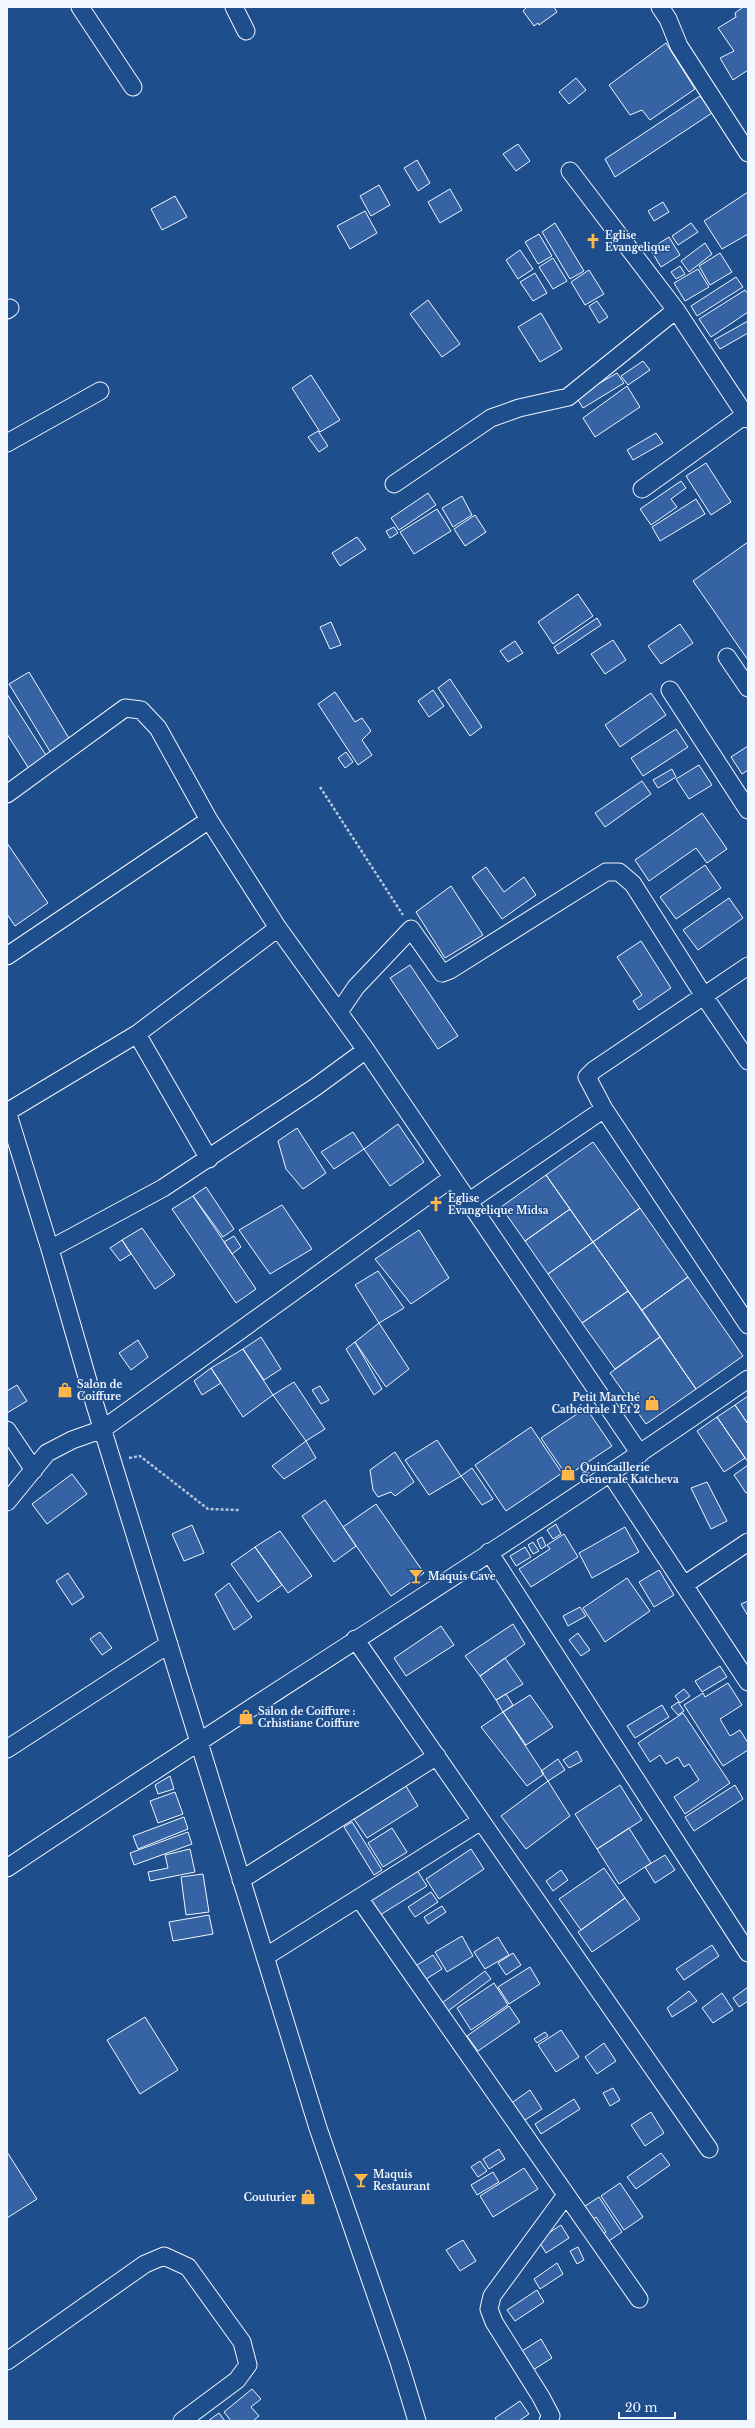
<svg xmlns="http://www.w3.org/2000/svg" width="755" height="2428" viewBox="0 0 755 2428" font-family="'Libre Baskerville',serif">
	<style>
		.building { fill: #3563a3; stroke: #f2f6ff }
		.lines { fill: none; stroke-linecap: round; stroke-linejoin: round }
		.minor-casing { stroke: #f2f6ff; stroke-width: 19 }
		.path { stroke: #b3c4dc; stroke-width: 2.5; stroke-dasharray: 3 2; stroke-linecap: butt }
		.minor { stroke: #1f4e8c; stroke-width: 17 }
		.labels { text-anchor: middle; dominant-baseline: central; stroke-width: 3; stroke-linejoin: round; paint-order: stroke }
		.poi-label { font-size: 10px; font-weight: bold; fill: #f2f6ff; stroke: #1f4e8c; text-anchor: start }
	</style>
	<rect width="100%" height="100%" fill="#1f4e8c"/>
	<path class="building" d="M527 7H554L557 12 539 25 538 23 534 26 523 11Z
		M743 7H748V70L733 80 720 58 734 51 718 28 736 17 735 13Z
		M666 43 695 89 650 120 642 110 630 115 609 85Z
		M576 78 586 90 569 104 559 92Z
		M700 96 712 113 615 177 605 159Z
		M518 144 530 161 516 171 503 154Z
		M417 160 430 183 418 191 404 168Z
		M379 185 390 205 371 216 360 196Z
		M450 189 462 210 440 223 428 202Z
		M748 192V234L722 249 704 221Z
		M175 196 187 217 162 230 151 209Z
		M663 202 669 212 654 221 648 211Z
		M365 211 377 233 350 249 337 226Z
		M555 223 584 271 570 279 542 232Z
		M691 223 698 232 678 245 672 236Z
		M539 234 552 256 538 264 525 242Z
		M669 237 680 255 661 267 650 249Z
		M705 243 712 254 689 272 681 261Z
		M520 250 533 269 518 279 506 260Z
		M720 253 732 272 710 285 699 266Z
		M553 258 567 281 553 289 539 267Z
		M680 266 685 274 676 279 671 272Z
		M698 269 709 287 685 301 674 283Z
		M589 270 604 294 585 305 571 282Z
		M535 273 547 293 533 301 520 282Z
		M736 277 743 287 697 316 691 306Z
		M745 290 748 294V312L711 337 699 319Z
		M428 300 460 344 442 357 410 314Z
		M597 301 608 317 599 323 589 306Z
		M541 313 562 349 540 362 518 327Z
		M748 321V333L720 349 714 340Z
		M643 361 650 370 628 385 621 376Z
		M617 373 624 383 583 408 576 397Z
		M311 375 340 420 320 432 292 388Z
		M627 386 640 407 595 437 583 418Z
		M318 431 328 446 319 452 308 437Z
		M656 433 663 443 633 460 627 450Z
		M706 463 731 502 711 515 686 476Z
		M681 481 686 488 671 499 677 507 651 525 640 509Z
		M428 493 436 505 399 530 391 518Z
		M462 496 472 515 453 527 442 508Z
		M696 499 705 514 660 541 652 527Z
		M437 509 451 531 414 554 400 532Z
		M475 515 486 532 465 546 454 529Z
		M394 527 398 533 390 538 386 531Z
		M357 537 366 549 340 566 332 553Z
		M748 542V660L693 581Z
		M578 594 593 616 553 644 538 622Z
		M597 618 601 625 558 654 554 647Z
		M331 622 341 645 330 649 320 627Z
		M680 624 693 643 661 664 648 646Z
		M613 640 626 660 605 674 591 654Z
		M515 641 523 653 508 662 500 651Z
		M29 672 73 745 54 758 9 684Z
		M450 679 482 727 470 736 438 688Z
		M433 690 444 706 429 717 418 701Z
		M335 692 355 722 362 718 371 731 362 740 372 755 358 765 318 704Z
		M651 693 666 715 620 747 605 725Z
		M7 694 49 760 31 772 7 734Z
		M676 729 688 747 643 776 631 758Z
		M748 746V770L742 774 731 757Z
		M346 752 353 762 345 768 338 758Z
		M699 765 712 785 689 799 676 779Z
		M672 769 676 777 658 788 653 780Z
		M642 781 651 794 605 827 595 813Z
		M702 813 727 849 707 863 696 848 649 881 635 860Z
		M7 843 48 903 15 926 7 914Z
		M705 865 721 888 676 919 660 897Z
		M486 867 504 892 524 877 536 895 502 919 472 877Z
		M451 886 483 935 445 958 416 912Z
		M729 898 743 918 698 950 683 930Z
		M641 941 671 988 639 1010 633 1001 642 995 617 957Z
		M410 965 458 1036 438 1049 390 978Z
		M398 1124 424 1162 390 1186 364 1149Z
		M297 1128 326 1173 303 1189 286 1169 278 1141Z
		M353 1132 364 1149 334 1169 321 1152Z
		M593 1142 640 1208 593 1242 546 1175Z
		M546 1175 570 1209 525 1241 501 1207Z
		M206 1187 234 1229 223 1237 193 1196Z
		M193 1196 256 1289 236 1303 172 1209Z
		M282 1205 312 1249 270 1274 239 1230Z
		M640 1208 688 1277 642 1310 593 1242Z
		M570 1209 593 1242 548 1274 525 1241Z
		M142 1228 175 1275 155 1289 122 1240Z
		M419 1230 449 1278 411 1304 375 1259Z
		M234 1236 241 1247 232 1254 224 1242Z
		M122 1240 131 1254 120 1261 110 1248Z
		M593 1242 628 1291 582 1323 548 1274Z
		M378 1271 404 1308 379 1323 355 1285Z
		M688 1277 743 1356 696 1389 642 1310Z
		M628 1291 660 1337 615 1369 582 1323Z
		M379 1323 409 1369 386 1387 355 1342Z
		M261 1337 281 1369 264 1380 243 1349Z
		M660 1337 696 1389 646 1424 610 1373Z
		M138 1340 148 1357 131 1370 119 1353Z
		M355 1342 382 1389 374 1395 346 1349Z
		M243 1349 273 1395 243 1417 211 1368Z
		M211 1368 221 1383 202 1395 194 1381Z
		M294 1382 325 1429 306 1441 273 1395Z
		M17 1385 27 1401 7 1413V1391Z
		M320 1386 329 1400 321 1404 312 1390Z
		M748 1396V1424L735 1405Z
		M735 1405 748 1424V1462L717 1417Z
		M586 1408 612 1446 567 1476 541 1438Z
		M717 1417 745 1458 724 1472 697 1431Z
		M531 1427 562 1473 506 1511 475 1465Z
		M437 1440 461 1476 429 1495 405 1460Z
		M306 1441 316 1458 284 1479 272 1466Z
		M395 1452 414 1482 395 1496 391 1492 378 1497 373 1490 370 1470Z
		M748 1465V1492L746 1493 734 1475Z
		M472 1468 493 1499 482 1505 461 1476Z
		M72 1474 87 1494 47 1524 32 1504Z
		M707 1482 727 1521 711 1529 691 1488Z
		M325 1500 356 1546 334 1562 302 1516Z
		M376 1504 424 1573 391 1596 343 1527Z
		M556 1524 561 1534 553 1539 547 1530Z
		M192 1525 204 1553 184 1561 172 1534Z
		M625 1527 639 1552 592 1578 579 1553Z
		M280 1531 312 1576 288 1593 255 1547Z
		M564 1534 578 1557 531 1587 519 1569 550 1549 547 1545Z
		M542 1537 546 1546 541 1549 537 1540Z
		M533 1542 539 1551 533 1554 528 1545Z
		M255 1547 282 1585 258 1602 231 1564Z
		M525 1547 531 1557 516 1566 510 1556Z
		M659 1570 674 1595 654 1607 639 1582Z
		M68 1573 84 1597 72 1605 56 1581Z
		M627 1578 650 1611 605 1642 583 1608Z
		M229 1583 252 1617 234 1630 215 1594Z
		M748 1601V1616L741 1604Z
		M580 1607 586 1616 568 1626 563 1616Z
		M513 1624 525 1644 480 1676 465 1656Z
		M441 1626 454 1645 406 1676 394 1658Z
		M100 1632 112 1648 102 1655 90 1639Z
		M578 1633 590 1650 581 1656 569 1640Z
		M505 1658 523 1684 496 1700 480 1676Z
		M720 1666 727 1677 702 1692 695 1681Z
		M728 1683 742 1705 720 1719 730 1736 740 1730 748 1743V1750L723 1766 684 1705 703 1693 705 1697Z
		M684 1689 690 1696 680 1703 675 1696Z
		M506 1694 513 1705 503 1712 496 1700Z
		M530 1695 553 1727 526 1745 503 1712Z
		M678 1702 684 1711 678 1715 671 1707Z
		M662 1705 669 1717 635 1738 627 1726Z
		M503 1712 544 1774 527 1786 481 1727Z
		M683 1713 730 1783 685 1814 674 1797 699 1780 689 1764 684 1767 678 1757 666 1764 660 1755 650 1762 638 1743Z
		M577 1751 582 1761 569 1768 563 1760Z
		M558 1759 565 1770 548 1781 541 1771Z
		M170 1776 174 1789 158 1794 155 1785Z
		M548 1781 570 1816 526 1849 501 1816Z
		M620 1785 642 1820 597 1849 575 1814Z
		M735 1785 743 1799 694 1831 685 1817Z
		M406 1786 418 1806 367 1838 354 1819Z
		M175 1792 183 1814 158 1823 150 1801Z
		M184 1817 188 1829 138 1849 133 1836Z
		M352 1822 382 1870 374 1875 344 1827Z
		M392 1828 407 1852 383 1867 368 1843Z
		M629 1828 651 1863 619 1884 597 1849Z
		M188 1832 192 1844 134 1865 130 1853Z
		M190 1849 195 1872 150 1881 148 1872 168 1868 165 1855Z
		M471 1849 484 1869 439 1899 426 1879Z
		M665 1855 675 1870 655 1883 645 1867Z
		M415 1867 427 1886 380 1915 368 1896Z
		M604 1868 625 1898 581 1930 559 1899Z
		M561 1870 568 1880 553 1891 546 1881Z
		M203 1874 209 1912 186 1915 181 1877Z
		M431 1892 438 1902 415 1917 408 1907Z
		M625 1898 640 1919 592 1952 578 1932Z
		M442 1906 446 1912 428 1924 424 1917Z
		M209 1915 213 1934 173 1941 169 1922Z
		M462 1936 473 1956 447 1972 435 1952Z
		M498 1937 509 1955 485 1969 474 1952Z
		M712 1945 719 1956 684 1980 676 1969Z
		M513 1953 521 1965 506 1975 498 1963Z
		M433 1955 442 1969 423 1981 414 1967Z
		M530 1967 540 1984 509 2004 498 1987Z
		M485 1971 491 1979 448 2011 442 2003Z
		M494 1983 508 2005 471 2030 457 2008Z
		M748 1987V2001L739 2007 733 1998Z
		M689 1991 697 2001 672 2017 667 2008Z
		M722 1993 733 2010 713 2023 702 2008Z
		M509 2006 520 2022 478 2051 467 2036Z
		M145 2017 178 2070 140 2094 107 2040Z
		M561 2030 579 2057 556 2072 538 2045Z
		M545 2032 548 2036 537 2043 534 2039Z
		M604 2043 616 2061 597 2074 585 2057Z
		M613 2088 620 2100 610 2106 603 2093Z
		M530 2090 542 2109 522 2122 510 2104Z
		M574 2099 580 2109 541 2134 535 2124Z
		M651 2112 664 2133 645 2146 631 2125Z
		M499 2149 505 2159 489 2169 483 2159Z
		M7 2152 37 2199 7 2218Z
		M661 2153 670 2165 636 2189 627 2177Z
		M480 2161 487 2171 478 2177 471 2167Z
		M524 2168 538 2189 493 2217 480 2196Z
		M493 2172 499 2182 477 2195 471 2185Z
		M620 2183 643 2217 624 2230 601 2196Z
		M599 2197 622 2232 603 2245 598 2237 606 2232 596 2217 588 2223 579 2210Z
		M561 2225 569 2238 546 2253 538 2240Z
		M463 2240 476 2261 460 2271 446 2250Z
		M578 2247 584 2260 577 2264 570 2251Z
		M557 2263 563 2274 540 2289 534 2279Z
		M537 2290 544 2302 515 2321 507 2310Z
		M541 2339 552 2358 533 2370 522 2351Z
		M252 2389 261 2399 251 2407 259 2416 253 2421H231L224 2412Z
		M520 2401 529 2414 519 2421H497L495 2418Z
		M219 2413 225 2421H208Z"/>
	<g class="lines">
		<g class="minor-casing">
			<path id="minor" d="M80 7 133 87
				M234 7 246 31
				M660 7 668 19 679 46 748 153
				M570 171 676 310 748 419
				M7 310 10 308
				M7 443 100 391
				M394 484 491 418 519 408 568 397 676 310
				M642 489 748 413
				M727 657 748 688
				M670 690 748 810
				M7 794 125 708 141 710 158 728 209 820 278 928 366 1050 640 1454
				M7 956 209 820
				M748 966 594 1070 587 1077 604 1109 748 1325
				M339 1012 356 987 411 929 442 973 450 970 606 872H619L633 884 704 996 748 1061
				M137 1034 209 1159
				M7 1111 50 1249 95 1405 318 2128 399 2362 417 2421
				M7 1112 137 1034 278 928
				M468 1202 604 1109
				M50 1249 163 1188 314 1088 366 1050
				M7 1430 34 1470
				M610 1473 748 1682
				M7 1502 47 1453 72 1440 103 1429 452 1178
				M489 1552 748 1953
				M684 1585 748 1542
				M355 1639 709 2149
				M7 1749 169 1644
				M7 1868C253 1704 505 1548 748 1379
				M241 1880 437 1756
				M359 1898 639 2299
				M265 1957 481 1821
				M7 2361 145 2264 164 2256 188 2267 242 2342 248 2365 237 2380 182 2421
				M548 2421 551 2416 541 2397 494 2322 489 2309 492 2296 566 2195"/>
		</g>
		<path class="path" d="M320 787 403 915
			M129 1458 140 1456 208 1509 239 1510"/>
		<use href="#minor" class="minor"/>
	</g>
	<defs>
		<g id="church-bare" transform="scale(1.2)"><path d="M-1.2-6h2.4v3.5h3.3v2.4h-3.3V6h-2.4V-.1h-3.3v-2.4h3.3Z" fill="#ffb74d" stroke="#1f4e8c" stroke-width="2.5" paint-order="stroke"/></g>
		<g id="shop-bare" transform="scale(1.2)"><path d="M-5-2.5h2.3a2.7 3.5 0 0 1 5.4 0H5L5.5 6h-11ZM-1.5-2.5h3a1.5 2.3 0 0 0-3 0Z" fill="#ffb74d" stroke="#1f4e8c" stroke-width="2.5" paint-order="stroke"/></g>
		<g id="bar-bare" transform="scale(1.2)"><path d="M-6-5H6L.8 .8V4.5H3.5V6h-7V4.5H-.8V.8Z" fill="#ffb74d" stroke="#1f4e8c" stroke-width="2.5" paint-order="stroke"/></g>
	</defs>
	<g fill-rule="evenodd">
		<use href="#church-bare" x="593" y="241"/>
		<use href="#church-bare" x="436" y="1204"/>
		<use href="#shop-bare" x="65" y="1390"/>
		<use href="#shop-bare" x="652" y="1403"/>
		<use href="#shop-bare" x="568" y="1473"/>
		<use href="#bar-bare" x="416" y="1576"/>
		<use href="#shop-bare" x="246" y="1717"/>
		<use href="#bar-bare" x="361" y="2180"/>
		<use href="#shop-bare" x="308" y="2197"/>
	</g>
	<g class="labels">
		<g class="poi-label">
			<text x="605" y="235">Eglise<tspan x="605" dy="12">Evangelique</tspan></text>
			<text x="448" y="1198">Eglise<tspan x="448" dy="12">Evangelique Midsa</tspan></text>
			<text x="77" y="1384">Salon de<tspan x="77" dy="12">Coiffure</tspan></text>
			<text x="640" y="1397" text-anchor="end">Petit Marché<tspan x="640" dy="12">Cathédrale 1 Et 2</tspan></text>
			<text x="580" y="1467">Quincaillerie<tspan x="580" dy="12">Generale Katcheva</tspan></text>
			<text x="428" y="1576">Maquis Cave</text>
			<text x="258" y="1711">Salon de Coiffure :<tspan x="258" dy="12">Crhistiane Coiffure</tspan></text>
			<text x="373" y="2174">Maquis<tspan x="373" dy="12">Restaurant</tspan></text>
			<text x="296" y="2197" text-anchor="end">Couturier</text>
		</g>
	</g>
	<rect width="755" height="2428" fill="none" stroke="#f2f6ff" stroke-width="16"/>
	<path d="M619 2412v6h56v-6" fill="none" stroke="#f2f6ff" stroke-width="2"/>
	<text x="625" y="2412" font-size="12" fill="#f2f6ff" stroke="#1f4e8c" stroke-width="3" paint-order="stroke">20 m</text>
</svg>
